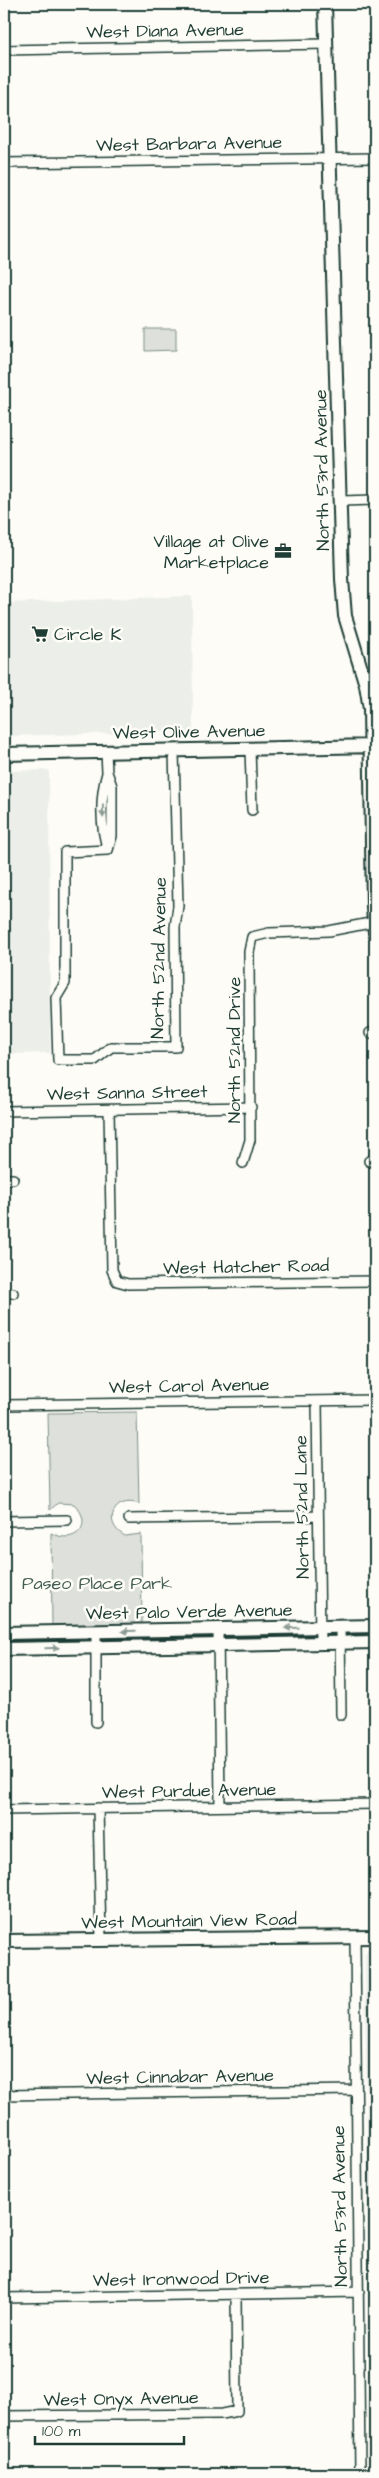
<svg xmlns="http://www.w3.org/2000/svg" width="379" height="2478" viewBox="0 0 379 2478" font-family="'Architects Daughter',sans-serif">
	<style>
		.built { fill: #eceee9 }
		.green { fill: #dde0db; stroke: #7e8e88 }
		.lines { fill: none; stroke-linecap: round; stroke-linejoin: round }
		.street-casing { stroke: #1f3d34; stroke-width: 12 }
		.secondary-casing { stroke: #1f3d34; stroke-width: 16 }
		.street { stroke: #fdfcf7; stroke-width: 9 }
		.secondary { stroke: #fdfcf7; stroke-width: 12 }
		.oneway { fill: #8e9c96 }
		.labels { text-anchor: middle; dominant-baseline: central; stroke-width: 5; stroke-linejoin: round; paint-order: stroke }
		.street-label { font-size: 18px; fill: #1f3d34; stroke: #fdfcf7 }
		.poi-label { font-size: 18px; fill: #1f3d34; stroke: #fdfcf7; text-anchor: end }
		.park-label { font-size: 18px; fill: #455e55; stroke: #fdfcf7 }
	</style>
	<rect width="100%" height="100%" fill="#fdfcf7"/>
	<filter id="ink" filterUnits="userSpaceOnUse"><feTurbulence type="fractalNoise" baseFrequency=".02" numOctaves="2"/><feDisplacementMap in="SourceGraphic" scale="10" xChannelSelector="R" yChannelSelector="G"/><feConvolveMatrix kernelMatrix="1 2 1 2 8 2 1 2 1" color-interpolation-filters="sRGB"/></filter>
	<g filter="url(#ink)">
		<path class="built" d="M192 596 193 735 174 732 4 736V603Z
			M49 770 50 1053 4 1054V771Z
			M375 1948V2452H370L365 1956 366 1952Z"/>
		<path class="green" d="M145 329H176V350L145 351Z
			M137 1412 139 1504C114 1495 101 1523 125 1536L141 1534 142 1626 52 1628 51 1533C76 1546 95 1524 74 1504L58 1503 50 1510 48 1413Z"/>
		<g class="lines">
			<g class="street-casing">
				<path id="street" d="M4 50 326 44
					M4 163 375 158
					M341 501 375 500
					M250 749 252 810
					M106 752 107 772 112 786V836L108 850
					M107 773C100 796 100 827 108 850
					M108 850 65 852V983L56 998 58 1060H95L111 1047H176L175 927 178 906 174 751
					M370 1033 375 1031
					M109 1110 112 1270 117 1281 128 1284 375 1281
					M4 1111 251 1107
					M369 1161 375 1158
					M243 1163 250 1140 249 952 252 937 269 933 329 931 375 922
					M4 1179H13
					M4 1293H13
					M317 1401 320 1643
					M4 1405 375 1400
					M129 1519 318 1516
					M4 1521 67 1520
					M340 1627 341 1715
					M218 1629 220 1806
					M96 1631V1722
					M98 1808 101 1939
					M4 1810 375 1804
					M355 1937 360 2474
					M4 2095 356 2090
					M4 2298 359 2292
					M4 2416 222 2414 237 2411 236 2294"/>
			</g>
			<g class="secondary-casing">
				<path id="secondary" d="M325 4 342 579 345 616 366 685 370 709 373 908 375 933
					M4 754 375 746
					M4 1633 375 1626
					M4 1649 375 1642
					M4 1941 375 1937"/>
			</g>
			<use href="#street" class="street"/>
			<use href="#secondary" class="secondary"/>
		</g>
		<defs><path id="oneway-solid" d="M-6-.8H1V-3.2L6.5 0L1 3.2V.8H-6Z" transform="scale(1.25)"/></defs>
		<g class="oneway">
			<use href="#oneway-solid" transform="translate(103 811) rotate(89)"/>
			<use href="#oneway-solid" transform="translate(292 1628) rotate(179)"/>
			<use href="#oneway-solid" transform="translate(129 1631) rotate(179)"/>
			<use href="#oneway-solid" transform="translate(52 1648) rotate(-1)"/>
		</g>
	</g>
	<defs>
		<g id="office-bare" transform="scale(1.35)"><path d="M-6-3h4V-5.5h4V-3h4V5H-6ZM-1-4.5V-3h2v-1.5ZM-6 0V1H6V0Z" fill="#1f3d34" stroke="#fdfcf7" stroke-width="2.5" paint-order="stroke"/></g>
		<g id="supermarket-bare" transform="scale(1.35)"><path d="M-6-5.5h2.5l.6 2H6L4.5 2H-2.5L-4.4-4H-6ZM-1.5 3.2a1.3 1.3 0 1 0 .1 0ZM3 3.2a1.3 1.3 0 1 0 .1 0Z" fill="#1f3d34" stroke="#fdfcf7" stroke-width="2.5" paint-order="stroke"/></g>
	</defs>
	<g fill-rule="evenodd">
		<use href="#office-bare" x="283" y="551"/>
		<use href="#supermarket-bare" x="40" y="634"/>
	</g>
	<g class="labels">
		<g class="street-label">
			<text transform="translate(165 31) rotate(-1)">West Diana Avenue</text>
			<text transform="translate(189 144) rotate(-1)">West Barbara Avenue</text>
			<text transform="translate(322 470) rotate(-91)">North 53rd Avenue</text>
			<text transform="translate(189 732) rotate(-1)">West Olive Avenue</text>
			<text transform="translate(159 958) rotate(-89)">North 52nd Avenue</text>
			<text transform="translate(234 1050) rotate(-90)">North 52nd Drive</text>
			<text transform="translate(127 1093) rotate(-1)">West Sanna Street</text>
			<text transform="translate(246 1267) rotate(-1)">West Hatcher Road</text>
			<text transform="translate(189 1386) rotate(-1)">West Carol Avenue</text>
			<text transform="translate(302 1507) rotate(-91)">North 52nd Lane</text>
			<text transform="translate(189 1612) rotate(-1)">West Palo Verde Avenue</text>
			<text transform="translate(189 1791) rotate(-1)">West Purdue Avenue</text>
			<text transform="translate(189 1921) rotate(-1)">West Mountain View Road</text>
			<text transform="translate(180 2077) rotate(-1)">West Cinnabar Avenue</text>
			<text transform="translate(340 2206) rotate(-91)">North 53rd Avenue</text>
			<text transform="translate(181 2279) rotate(-1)">West Ironwood Drive</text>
			<text transform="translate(121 2399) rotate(-1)">West Onyx Avenue</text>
		</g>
		<g class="poi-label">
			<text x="269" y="541">Village at Olive<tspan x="269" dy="21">Marketplace</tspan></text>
			<text x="54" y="634" text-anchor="start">Circle K</text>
		</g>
		<g class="park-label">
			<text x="97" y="1583">Paseo Place Park</text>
		</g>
	</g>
	<rect width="379" height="2478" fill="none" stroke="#fdfcf7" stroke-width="20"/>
	<rect x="10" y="10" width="359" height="2458" fill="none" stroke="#1f3d34" stroke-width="2" filter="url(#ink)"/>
	<path d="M35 2436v8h149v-8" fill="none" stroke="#1f3d34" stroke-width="2.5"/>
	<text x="42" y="2436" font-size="15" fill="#1f3d34" stroke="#fdfcf7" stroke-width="4" paint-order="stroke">100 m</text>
</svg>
